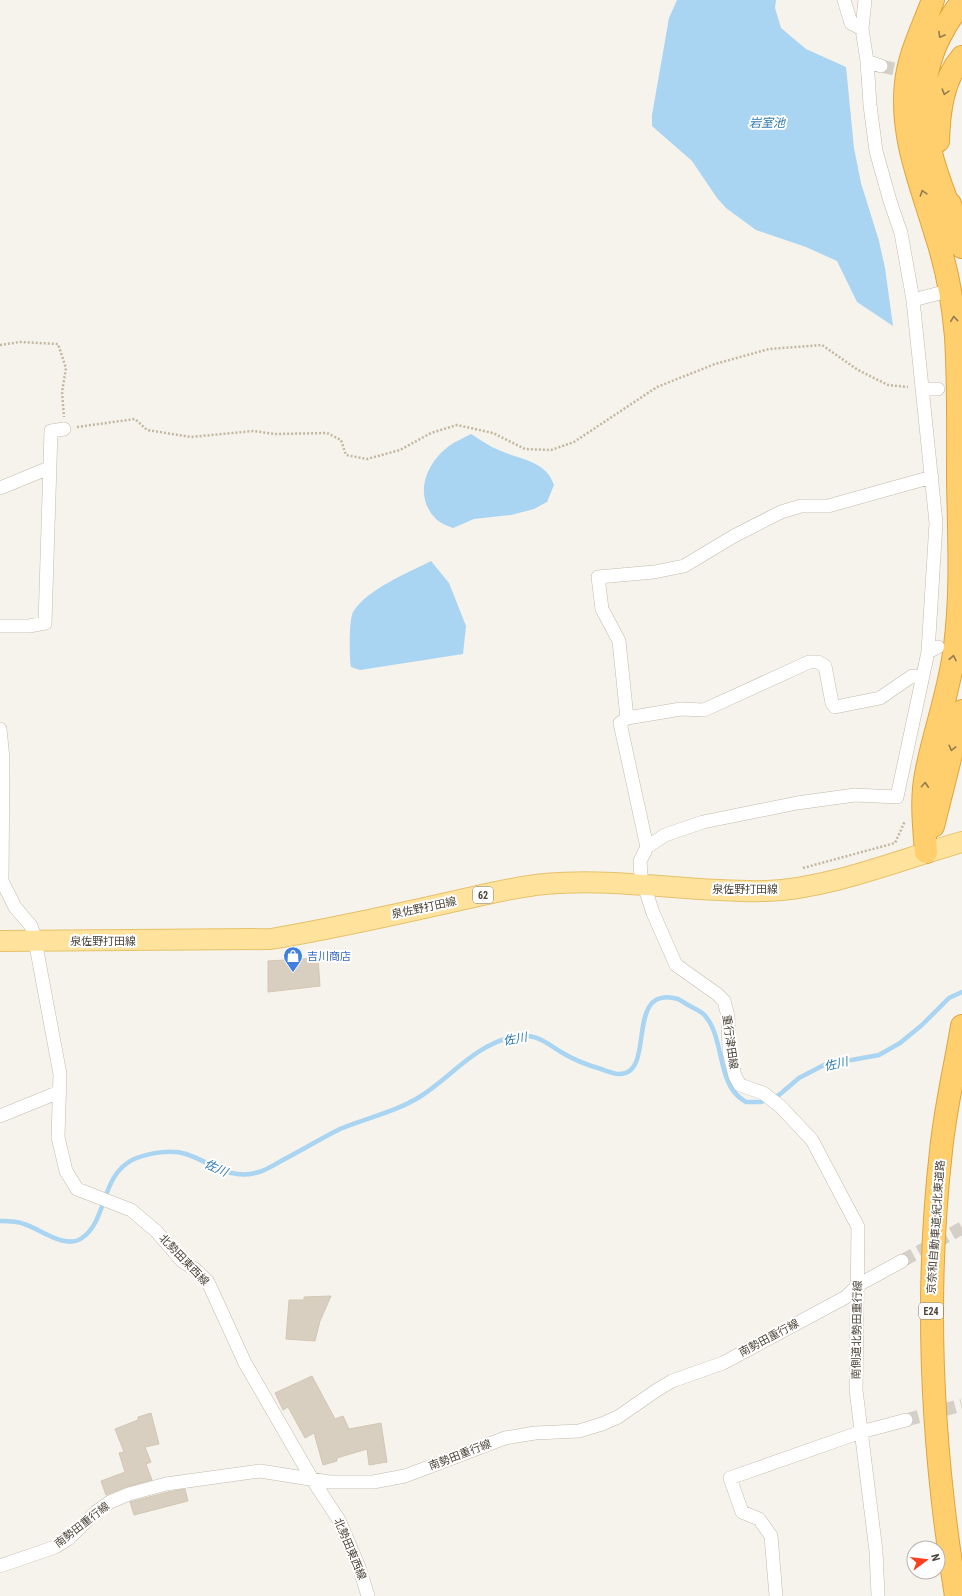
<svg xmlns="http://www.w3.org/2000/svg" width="962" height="1596" viewBox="0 0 962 1596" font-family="'Roboto Condensed','Noto Sans JP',sans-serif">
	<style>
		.water { fill: #a9d4f2 }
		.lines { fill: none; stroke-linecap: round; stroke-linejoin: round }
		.stream { stroke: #a9d4f2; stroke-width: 4.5 }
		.building { fill: #d8cfc1; stroke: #d3c7b4 }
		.minor-tunnel { stroke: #d4d0c8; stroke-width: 13; stroke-dasharray: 13 6; stroke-linecap: butt }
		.minor-casing { stroke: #c2bbae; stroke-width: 14 }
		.primary-casing { stroke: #e6c16a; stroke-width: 22 }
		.motorway-casing { stroke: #e0a43c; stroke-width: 24 }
		.path { stroke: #c4b79f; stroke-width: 2.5; stroke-dasharray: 2 2; stroke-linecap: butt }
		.minor { stroke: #fff; stroke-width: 13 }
		.primary { stroke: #ffe39c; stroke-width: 20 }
		.motorway { stroke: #ffcf6e; stroke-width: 22 }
		.oneway { stroke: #937c4e }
		.labels { text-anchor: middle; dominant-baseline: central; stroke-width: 4; stroke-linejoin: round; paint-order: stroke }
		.shield { fill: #fff; stroke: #817c74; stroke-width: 1 }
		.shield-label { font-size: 10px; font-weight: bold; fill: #4b4439 }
		.street-label { font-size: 11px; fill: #4b4439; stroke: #fff }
		.shop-label { font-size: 11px; fill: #366cbe; stroke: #fff; text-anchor: start }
		.water-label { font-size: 12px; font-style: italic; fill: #2e7ab2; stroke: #fff }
	</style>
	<rect width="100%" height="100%" fill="#f6f3ec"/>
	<path class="water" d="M677 0H776L775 8 781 28 806 49 846 67 854 148 861 183 879 241 885 268 893 326 857 302 837 261 806 247 756 230 726 208 717 198 692 161 652 126V115L669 18Z
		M471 434C481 440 490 447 501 451 522 460 546 461 554 485L547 502 534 509 511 515 474 519 453 528C448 526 440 523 437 520 413 497 425 464 449 446 456 441 464 438 471 434Z
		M431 561 449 583 466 626 463 654 360 670 351 667C349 657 349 619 353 612 367 589 408 573 431 561Z"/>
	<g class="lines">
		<path class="stream" d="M0 1221C7 1221 17 1221 24 1224 41 1229 65 1250 82 1238 108 1220 100 1175 134 1159 149 1153 171 1149 186 1154 213 1163 229 1181 259 1172 266 1170 274 1165 281 1161 300 1151 320 1139 340 1129 366 1118 396 1112 421 1096 452 1076 475 1045 513 1037 534 1032 545 1042 561 1052 574 1060 587 1065 601 1069 607 1071 614 1074 620 1074 657 1073 623 984 678 999 682 1001 686 1004 690 1006 695 1009 703 1012 706 1017 721 1035 719 1069 732 1089 735 1094 741 1099 746 1102H761L779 1095 799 1078 824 1065 879 1055 900 1043 922 1025 949 998 962 992"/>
	</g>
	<path class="building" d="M318 958 320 986 268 992V961Z
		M331 1296 320 1321 315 1341 286 1339 289 1300H304V1297Z
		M312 1376 335 1419 343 1416 349 1429 381 1423 387 1462 369 1465 367 1449 337 1458V1461L323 1465 314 1433 305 1438 288 1407 283 1410 275 1393Z
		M151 1413 159 1444 145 1447 151 1462 146 1464 152 1480 126 1487 106 1495 101 1481 125 1472 119 1453 124 1452 115 1429 138 1420V1417Z
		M185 1489 188 1501 134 1515 130 1502 168 1492Z"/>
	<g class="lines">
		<path class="minor-tunnel" d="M881 66 913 73
			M902 1261 962 1228
			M906 1420 962 1405"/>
		<g class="minor-casing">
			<path id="minor" d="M844 0 851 23 862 29
				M865 0 862 29 867 61 870 105 876 151 890 201 901 233 913 300 940 293
				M867 61 881 66
				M913 300 936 523 928 652
				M923 389H938
				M0 488 49 468
				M0 626H29L45 623 51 431 64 429
				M627 718 619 641 602 609 598 577 654 572 684 566 734 536 781 512 801 506H828L932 477
				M0 729 3 759 2 881 15 907 31 926 34 935 60 1074 58 1137 66 1171 77 1189 131 1210 156 1231 182 1261 196 1270 208 1282 245 1363 312 1479 339 1520 359 1567 368 1596
				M647 847 665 835 703 822 797 803 855 795 897 797 928 652 938 647
				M0 1116 59 1092
				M0 1566 55 1547 68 1539 96 1512 110 1502 129 1494 166 1484 260 1471 329 1482H373L405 1476 505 1438 535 1433 579 1431 602 1424 618 1417 657 1390 672 1381 723 1363 846 1297 858 1285 902 1261
				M776 1596 771 1536 759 1519 742 1512 730 1478 861 1432 906 1420
				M878 1596 876 1551 856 1390 858 1227 812 1140 780 1106 763 1093 740 1085 735 1076 729 1051 728 1016 724 1001 717 994 676 965 653 913 641 876 640 861 647 847 620 723 627 718 681 709 704 710 809 662H818L825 666 832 703 835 707 880 698 912 676 922 677"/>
		</g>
		<g class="primary-casing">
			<path id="primary" d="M0 941 271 939C330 929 389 916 447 903 479 896 512 887 545 884 619 877 693 893 767 891 829 889 901 859 962 842"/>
		</g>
		<g class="motorway-casing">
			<path id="motorway" d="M938 141C939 113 942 80 962 57
				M950 204 962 247
				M954 218C927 155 907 91 945 27 950 19 955 10 962 2
				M933 826 962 711
				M926 852C924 826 921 799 926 774 934 731 950 690 955 646 962 592 959 536 958 481 958 433 959 385 956 337 953 302 947 268 936 235 921 184 900 136 906 83 909 54 923 27 933 0
				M956 1596C932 1449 924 1300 941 1151 945 1110 955 1068 962 1026"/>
		</g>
		<path class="path" d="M0 345 20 342 58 344 66 368 62 392 64 417
			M77 427 135 419 147 430 191 437 253 431 275 434 327 433 341 440 346 455 367 459 400 450 431 433 457 425 493 433 525 449 551 450 574 442 657 387 715 364 769 349 822 345 858 370 888 385 908 387
			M803 868 895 843 905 821"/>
		<use href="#minor" class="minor"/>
		<use href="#primary" class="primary"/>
		<use href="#motorway" class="motorway"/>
	</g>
	<defs><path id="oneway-chevron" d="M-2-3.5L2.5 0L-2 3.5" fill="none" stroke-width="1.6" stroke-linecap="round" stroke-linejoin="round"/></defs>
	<g class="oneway">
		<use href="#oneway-chevron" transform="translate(941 35) rotate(119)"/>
		<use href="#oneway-chevron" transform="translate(945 92) rotate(107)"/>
		<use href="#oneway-chevron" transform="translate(923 193) rotate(-108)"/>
		<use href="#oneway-chevron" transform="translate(954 319) rotate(-96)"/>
		<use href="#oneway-chevron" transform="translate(953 658) rotate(-79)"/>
		<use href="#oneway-chevron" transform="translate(952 748) rotate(104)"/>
		<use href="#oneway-chevron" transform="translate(925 785) rotate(-86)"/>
	</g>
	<defs>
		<g id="shop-pin" transform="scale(1)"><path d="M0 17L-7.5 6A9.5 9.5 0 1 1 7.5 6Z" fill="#3f7fe0" stroke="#fff"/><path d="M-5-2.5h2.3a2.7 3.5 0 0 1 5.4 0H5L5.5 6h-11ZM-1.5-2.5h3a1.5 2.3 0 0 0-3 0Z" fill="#fff"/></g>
	</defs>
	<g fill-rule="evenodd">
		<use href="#shop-pin" x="293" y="956"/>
	</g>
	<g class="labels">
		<g class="shield">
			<rect x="473" y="887" width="20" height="16" rx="3"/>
			<rect x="919" y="1303" width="24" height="16" rx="3"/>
		</g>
		<g class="shield-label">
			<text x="483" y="895">62</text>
			<text x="931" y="1311">E24</text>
		</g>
		<g class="street-label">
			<text x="745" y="889">泉佐野打田線</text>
			<text transform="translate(424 908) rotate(-12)">泉佐野打田線</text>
			<text x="103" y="941">泉佐野打田線</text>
			<text transform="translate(730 1042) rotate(82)">重行津田線</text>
			<text transform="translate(936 1227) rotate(-86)">京奈和自動車道;紀北東道路</text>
			<text transform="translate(184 1260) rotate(46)">北勢田東西線</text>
			<text transform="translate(857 1330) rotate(-89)">南側道北勢田重行線</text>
			<text transform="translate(769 1338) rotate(-28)">南勢田重行線</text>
			<text transform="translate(460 1455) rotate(-21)">南勢田重行線</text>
			<text transform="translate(82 1525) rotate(-38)">南勢田重行線</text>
			<text transform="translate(350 1549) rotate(67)">北勢田東西線</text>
		</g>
		<g class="shop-label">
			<text x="307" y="956">吉川商店</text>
		</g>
		<g class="water-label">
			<text x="767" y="123">岩室池</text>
			<text transform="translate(515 1039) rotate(-10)">佐川</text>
			<text transform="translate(836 1064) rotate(-14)">佐川</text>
			<text transform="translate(216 1168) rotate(24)">佐川</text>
		</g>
	</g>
	<g transform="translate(926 1560) rotate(75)"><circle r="19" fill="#ffffff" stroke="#b7b4b0"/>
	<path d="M0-3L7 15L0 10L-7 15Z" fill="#fc3f1d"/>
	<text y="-6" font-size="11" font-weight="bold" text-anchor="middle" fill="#4b4439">N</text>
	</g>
</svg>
